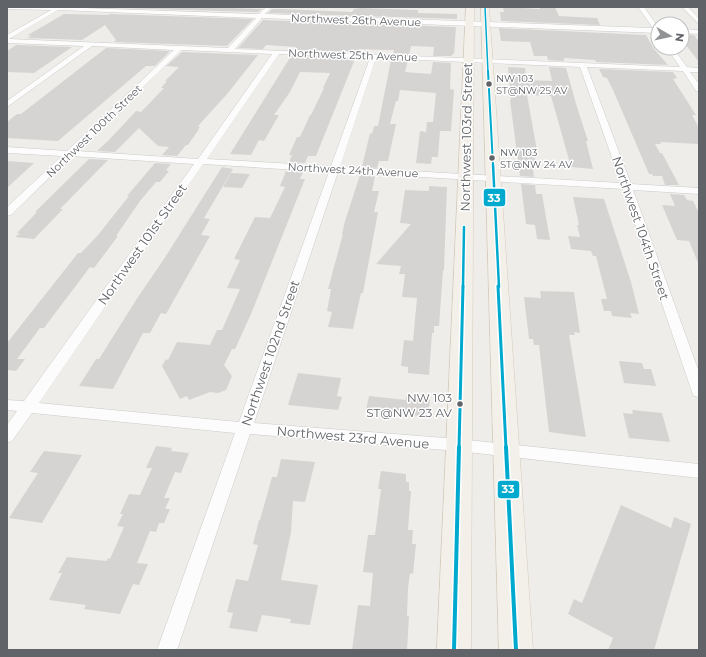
<svg xmlns="http://www.w3.org/2000/svg" width="706" height="657" viewBox="0 0 706 657" font-family="Montserrat,sans-serif">
	<style>
		.building { fill: #d6d4d3 }
		.lines { fill: none; stroke-linecap: round; stroke-linejoin: round }
		.minor-casing { stroke: #cbcbca; stroke-width: 1 }
		.primary-casing { stroke: #d4cbbb; stroke-width: 1 }
		.minor { fill: #fdfcfc; fill-rule: evenodd }
		.primary { fill: #f3f0ea; fill-rule: evenodd }
		.bus-1-far4-casing { stroke: #fff; stroke-width: 3 }
		.bus-1-far3-casing { stroke: #fff; stroke-width: 4 }
		.bus-1-far2-casing { stroke: #fff; stroke-width: 5 }
		.bus-1-far1-casing { stroke: #fff; stroke-width: 6 }
		.bus-1-casing { stroke: #fff; stroke-width: 7 }
		.bus-1-far4 { stroke: #00a9ce; stroke-width: 1.5 }
		.bus-1-far3 { stroke: #00a9ce; stroke-width: 2 }
		.bus-1-far2 { stroke: #00a9ce; stroke-width: 2.5 }
		.bus-1-far1 { stroke: #00a9ce; stroke-width: 3 }
		.bus-1 { stroke: #00a9ce; stroke-width: 4 }
		.bus-dot { fill: #606367; stroke: #fff; stroke-width: 1.5 }
		.labels { text-anchor: middle; dominant-baseline: central; stroke-width: 3; stroke-linejoin: round; paint-order: stroke }
		.far-bus-label { font-size: 10px; fill: #606367; stroke: #fff; text-anchor: start }
		.far-street-label { font-size: 11px; fill: #606367; stroke: #fff }
		.bus-label { font-size: 12px; fill: #606367; stroke: #fff; text-anchor: end }
		.street-label { font-size: 13px; fill: #606367; stroke: #fff }
		.line-badge { stroke: #fff; stroke-width: 1.5 }
		.badge-label { font-size: 11px; text-anchor: middle; font-weight: bold; fill: #fff }
	</style>
	<rect width="100%" height="100%" fill="#efedea"/>
	<path class="building" d="M120 7H234L233 8 262 9 258 12 119 8Z
		M503 7 540 9V7H555L559 16 597 18 600 25 501 21 500 12H504Z
		M361 8 418 10V13L457 14V19L268 13 272 9H282L352 12 354 9Z
		M64 14 108 15 110 14 253 19 227 46 114 42 116 40 105 25 82 40 27 38 31 36 28 35Z
		M263 20 456 27 454 54H452V56H433L434 47 411 46 409 55 393 54 394 50H387L359 49 357 52 294 50 296 47 266 45 263 49 238 48Z
		M499 28 646 35 654 49 668 65 596 62 595 60 564 58V61L548 60 547 56H534L530 42 501 41Z
		M682 34 694 35 699 42V62L682 40Z
		M16 45 72 47 34 73 7 72V51Z
		M106 48 170 51 155 66H146L58 141 7 138V122L17 114H21Z
		M182 52 258 55 228 93 198 126 200 127 198 129H199L188 145H186L177 156 162 155 169 147 158 146 139 128 115 152 97 151 109 140 136 111 141 112 164 88H161L167 81H165L179 67 166 66Z
		M291 56 355 59 316 156H308L305 163 289 162 292 155H289L297 137H300L310 115H311L324 88H323L330 73 300 72 290 92 274 115H279L264 141 259 140 251 155 230 154Z
		M391 60 408 61 405 72 431 74 433 62 451 63 450 89 454 90 451 131H440L438 157H432L431 164 416 163 420 131 426 132 427 122H433L436 93 400 90 398 101H396L390 124H396L388 161H379L377 168 362 167 370 133 372 134 374 126H378Z
		M508 67 525 68 526 80 552 81 549 67 566 68 577 107 588 141H586L593 169 571 167 551 96 527 95 538 156H535L536 166 534 165 535 169H533L534 177 520 176 510 100H511Z
		M599 69 673 72 677 78 673 79 696 115H692L699 128V144L660 142 661 144H655L660 153H662L679 185H665L662 176H653L652 174H649L613 90 607 78 603 77Z
		M89 159 108 160 60 209H63L34 239 15 237 20 233H17L37 212H35Z
		M7 161 34 163 7 188Z
		M155 163 171 164 166 170 169 171 160 182H156L140 201 116 236H118L94 268 90 267 44 328H40L17 359H25L16 371 8 370 7 372V343L78 253H81L98 235 129 196H127Z
		M222 167 233 169 204 218 210 219 201 235 210 236 166 314 161 313 150 333H143L113 389 79 386 96 359H99L138 297 164 259Z
		M286 171 303 172 300 179H305L251 314 235 349H232L224 365 232 376 226 390 218 393 210 392 189 400 187 396 180 399 162 366 166 359 168 360 177 342 210 345 217 330H222L240 289 227 288 240 260 234 259 255 217 270 218 285 187 280 186Z
		M231 173 250 174 242 188 223 187Z
		M360 175 375 176 372 191H379L374 212H378L363 293H361L353 329 328 327 332 312 327 311 331 289H328L343 234H342L345 221Z
		M521 184 535 185 536 194H542L550 240 537 239 535 225 526 224Z
		M429 186 447 187 444 270H443L439 326H434V333H432L429 375 408 373V367L401 366 404 340 413 341 417 298 402 297 405 274H399L401 266 376 264 411 224 400 223 405 190 429 191Z
		M670 194 684 195 687 200 693 201 699 213V265L689 241 677 240 662 205 675 206Z
		M573 197 604 199 631 282 639 314 630 313 632 318 612 316 611 311H604L601 299H607L596 256H593L591 251 571 249 568 236 580 237 577 225H579Z
		M540 291 574 292 580 333 574 332 575 335H569L586 437 549 432 539 345H534L533 339H529L524 297 541 298Z
		M619 361 642 363 644 369H651L656 386 624 383Z
		M298 373 341 378 337 396 342 397 338 410 288 405Z
		M369 396 406 400V397L430 400 428 417 366 410Z
		M632 410 662 413 670 442 629 438 623 413 633 414Z
		M156 446 172 448 171 451 189 453 181 473 175 472 164 498H170L165 509H170L164 523H159L156 532 150 531 137 563 148 564 139 585 133 584 120 614 84 609 86 605 49 600 62 573H58L67 557 107 561 108 558 110 559 124 527 117 526 123 514H120L129 494 140 495 152 468H146Z
		M44 451 82 455 42 523 9 518 38 473 30 472Z
		M281 459 315 462 305 502 293 501 291 532 281 580 318 585 310 625 290 623 291 619 262 615 257 632 229 628 233 613 227 612 236 579 248 581 258 545 253 544 259 520H260L272 477H277Z
		M381 471 406 474V482H409V491H411L408 530H413L412 544H416L413 574 410 573 408 588 407 616H409L407 650H352L358 605 370 606 373 573 363 572 368 535H375L381 489H378Z
		M621 505 671 528 674 517 691 524 654 650H608L613 638 568 614 574 599 582 603Z"/>
	<g class="lines">
		<g class="minor-casing">
			<path id="minor" d="M7 7H54L259 14 266 7H272L265 14 653 28 638 7H644L658 27V33L262 18 235 49 680 67 667 48H673L687 67 699 68V72H690L699 84V91H696L683 71 587 67 631 184 699 188V194L633 190 699 372V397L694 396 692 392 623 189 338 172 254 423 458 439 699 464V478L458 451 250 434 177 650H157L235 433 32 413 12 441 7 443V425L17 411 7 410V400L24 401 194 164 71 156 11 215 7 216V207L62 156 7 153V147L67 151 174 50 92 46 7 107V101L84 46 7 43V35L51 10 7 9ZM58 10 256 18 228 48 9 39ZM181 50 272 54 198 159 77 151ZM279 54 370 58 331 166 207 159ZM376 58 580 67 621 183 340 167ZM203 164 329 172 239 422 39 403Z
				M682 7H688L699 19V24Z
				M682 29 699 30V34L682 33Z"/>
		</g>
		<g class="primary-casing">
			<path id="primary" d="M466 7H474L471 650H437Z
				M481 7H489L533 650H499Z"/>
		</g>
		<use href="#minor" class="minor"/>
		<use href="#primary" class="primary"/>
		<g class="bus-1-far4-casing">
			<path id="bus-1-far4" d="M485 7 488 72"/>
		</g>
		<g class="bus-1-far3-casing">
			<path id="bus-1-far3" d="M488 71 493 165"/>
		</g>
		<g class="bus-1-far2-casing">
			<path id="bus-1-far2" d="M493 164 499 287
				M463 287 464 227"/>
		</g>
		<g class="bus-1-far1-casing">
			<path id="bus-1-far1" d="M498 286 506 448
				M459 448 463 286"/>
		</g>
		<g class="bus-1-casing">
			<path id="bus-1" d="M506 447 516 650
				M454 650 459 447"/>
		</g>
		<use href="#bus-1-far4" class="bus-1-far4"/>
		<use href="#bus-1-far3" class="bus-1-far3"/>
		<use href="#bus-1-far2" class="bus-1-far2"/>
		<use href="#bus-1-far1" class="bus-1-far1"/>
		<use href="#bus-1" class="bus-1"/>
	</g>
	<g class="bus-dot">
		<circle cx="489" cy="84" r="3.5"/>
		<circle cx="492" cy="158" r="3.5"/>
		<circle cx="460" cy="404" r="3.5"/>
	</g>
	<g class="labels">
		<g class="far-bus-label">
			<text x="496" y="78">NW 103<tspan x="496" dy="12">ST@NW 25 AV</tspan></text>
			<text x="500" y="152">NW 103<tspan x="500" dy="12">ST@NW 24 AV</tspan></text>
		</g>
		<g class="far-street-label">
			<text transform="translate(356 20) rotate(2)">Northwest 26th Avenue</text>
			<text transform="translate(353 55) rotate(2)">Northwest 25th Avenue</text>
			<text transform="translate(94 131) rotate(-44)">Northwest 100th Street</text>
			<text transform="translate(353 170) rotate(3)">Northwest 24th Avenue</text>
		</g>
		<g class="bus-label">
			<text x="452" y="397">NW 103<tspan x="452" dy="15">ST@NW 23 AV</tspan></text>
		</g>
		<g class="street-label">
			<text transform="translate(466 137) rotate(-89)">Northwest 103rd Street</text>
			<text transform="translate(641 228) rotate(71)">Northwest 104th Street</text>
			<text transform="translate(142 244) rotate(-55)">Northwest 101st Street</text>
			<text transform="translate(270 353) rotate(-71)">Northwest 102nd Street</text>
			<text transform="translate(353 437) rotate(5)">Northwest 23rd Avenue</text>
		</g>
	</g>
	<g class="line-badge">
		<rect x="483" y="188" width="23" height="19" rx="4" fill="#00a9ce"/>
		<rect x="497" y="480" width="23" height="19" rx="4" fill="#00a9ce"/>
	</g>
	<g class="badge-label">
		<text x="494" y="202">33</text>
		<text x="508" y="493">33</text>
	</g>
	<rect width="706" height="657" fill="none" stroke="#606367" stroke-width="16"/>
	<g transform="translate(670 36) rotate(99)"><circle r="19" fill="#ffffff" stroke="#bfc1c2"/>
	<path d="M0-3L7 15L0 10L-7 15Z" fill="#929395"/>
	<text y="-6" font-size="11" font-weight="bold" text-anchor="middle" fill="#606367">N</text>
	</g>
</svg>
